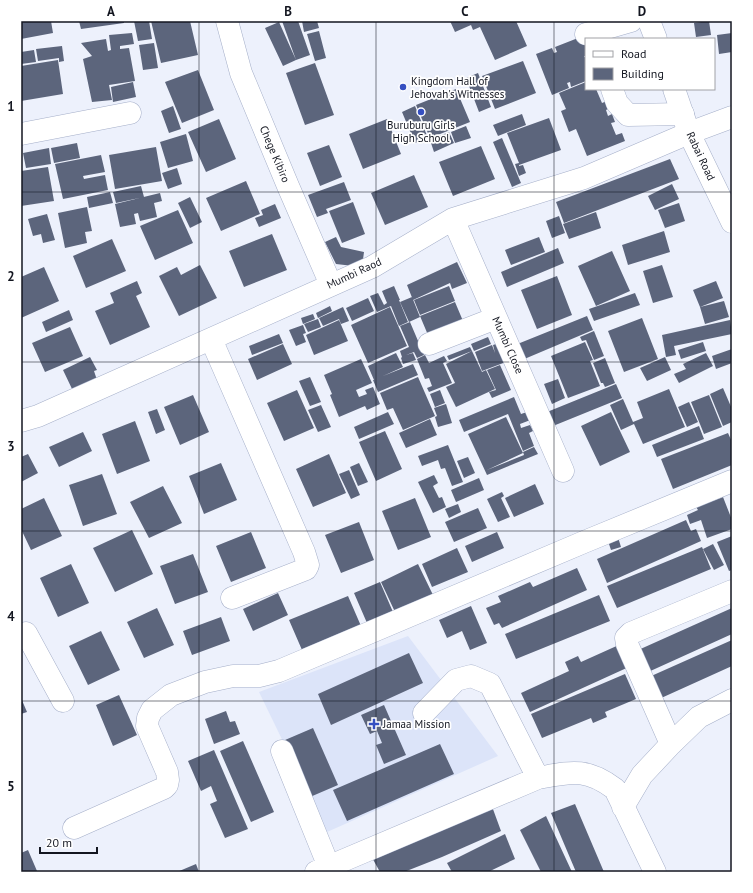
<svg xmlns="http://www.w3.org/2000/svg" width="753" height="893" viewBox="0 0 753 893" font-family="'PT Sans',sans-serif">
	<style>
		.built { fill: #dce4f9 }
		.building { fill: #5c657c }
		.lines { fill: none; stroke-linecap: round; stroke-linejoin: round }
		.minor-casing { stroke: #a5afc9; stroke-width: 23 }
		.major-casing { stroke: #a5afc9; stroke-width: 23 }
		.minor { stroke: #fff; stroke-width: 22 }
		.major { stroke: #fff; stroke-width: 22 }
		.grid { fill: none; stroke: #131620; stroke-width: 1; stroke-opacity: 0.55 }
		.poi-dot { fill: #354fc1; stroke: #fff; stroke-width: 1.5 }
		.labels { text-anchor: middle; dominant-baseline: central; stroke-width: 3.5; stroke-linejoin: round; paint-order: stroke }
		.poi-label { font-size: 11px; fill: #131620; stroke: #fff; text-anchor: start }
		.street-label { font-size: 11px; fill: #131620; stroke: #fff }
		.neatline { fill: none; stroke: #131620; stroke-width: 1.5 }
		.grid-label { font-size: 13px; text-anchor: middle; font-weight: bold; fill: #131620 }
	</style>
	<rect width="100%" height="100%" fill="#edf1fc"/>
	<path class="built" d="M408 636 498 756 327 832 259 692Z"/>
	<path class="building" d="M21 21H51L53 33 21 39Z
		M79 21H124V23L81 29Z
		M134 21H149L152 39 138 41Z
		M151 21H190L198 55 161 63Z
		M282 21H298L310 55 296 60Z
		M302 21H317L319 28 304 32Z
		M450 21H516L527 46 495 60 480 27 473 30 471 25 455 32Z
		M709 21 711 35 696 37 694 23Z
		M279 22 296 60 283 66 265 28Z
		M319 31 326 58 315 61 307 34Z
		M132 33 134 44 120 46V49L129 48 135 81 109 85 112 100 92 102 83 59 92 56 81 43 106 39 108 51 111 50 109 35Z
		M732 33V52L719 54 717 35Z
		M578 38 580 44 584 43 586 48V56H584L586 59V81L571 87 570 82 567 83 569 88 552 95 536 54 552 48 554 53 557 52 555 47Z
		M154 43 158 68 143 70 139 45Z
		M62 46 64 61 59 62V58L38 61 36 49Z
		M34 50 36 62 21 64V52Z
		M58 60 63 94 21 101V66Z
		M523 61 536 93 495 109 482 76Z
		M315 63 334 115 305 125 286 73Z
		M198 70 214 110 182 123 165 82Z
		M478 73 491 107 479 112 466 78Z
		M133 82 136 97 113 102 111 87Z
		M586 82V89H596L602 103 607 101 610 108 606 110 608 116 612 114 615 122 611 123 616 135 622 133 625 141 587 156 576 129 569 132 561 111 566 109 559 93Z
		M456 89 470 122 430 138 416 105Z
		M173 106 181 129 169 133 161 111Z
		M415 106 428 138 415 143 402 112Z
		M522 114 526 125 498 136 493 125Z
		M549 118 561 150 519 165V166L523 165 526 173 519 176 515 164 519 163 507 133Z
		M219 119 236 159 206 172 188 132Z
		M387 119 401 154 363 169 349 134Z
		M466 126 471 138 455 143 451 132Z
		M449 132 454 143 434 152 430 140Z
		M186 134 193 161 168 168 160 142Z
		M502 138 521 183 512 187 493 142Z
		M77 143 80 158 54 163 51 148Z
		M329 145 342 177 320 186 307 153Z
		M481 146 495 179 453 196 439 162Z
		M156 147 162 181 115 189 109 155Z
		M49 148 51 164 26 168 23 153Z
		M101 155 105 172 83 176 84 179 105 175 108 190 63 199 55 164Z
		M670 159 679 179 564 223 556 202Z
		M48 167 54 201 21 206V171Z
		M177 168 182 184 168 189 162 173Z
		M414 175 428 207 385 225 371 193Z
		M246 181 260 214 221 231 206 198Z
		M344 182 351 200 326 209 328 213 317 217 308 195Z
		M672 184 679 199 655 210 648 196Z
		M141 186 144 197 116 203 113 192Z
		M110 192 113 203 89 208 87 197Z
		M160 193 162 201 154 203 157 217 140 221 138 213 134 214 136 224 120 227 115 204Z
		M190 197 202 222 190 228 178 203Z
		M353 202 365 234 342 243 329 211Z
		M679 203 685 221 665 228 658 210Z
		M275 204 281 218 259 227 255 218 263 215 261 210Z
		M87 207 92 231 85 232 87 243 65 248 58 213Z
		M178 210 193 243 155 260 140 226Z
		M596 212 601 228 569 239 563 224Z
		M47 214 55 240 43 243 41 234 33 236 28 219Z
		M559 216 565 233 552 238 546 221Z
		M664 231 670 252 628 265 622 245Z
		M272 234 287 270 244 287 229 251Z
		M336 237 341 247 364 252 362 267 336 264 325 242Z
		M539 237 545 252 511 265 505 250Z
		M112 239 126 271 86 288 73 256Z
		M558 248 564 263 507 287 501 272Z
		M612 251 630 291 596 306 578 266Z
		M457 262 467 283 452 289 450 283 413 300 407 285Z
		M200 265 217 298 179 316 159 276 177 267 181 275Z
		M662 265 673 297 653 303 643 271Z
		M44 267 59 301 21 318V277Z
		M557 276 572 315 537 329 521 290Z
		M137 281 142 293 136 296 150 327 110 345 95 311 114 303 110 293Z
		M716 281 723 298 700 307 693 290Z
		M394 286 400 300H399L408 322 399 326 391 306 377 312 370 296 378 293 384 305 387 303 382 291Z
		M449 286 455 301 420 315 414 300Z
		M635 293 640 305 594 321 589 309Z
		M412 297 420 317 409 322 400 302Z
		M368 298 374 311 352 321 346 308Z
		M724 301 729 317 705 324 700 307Z
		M455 302 463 321 428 335 420 316Z
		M330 306 332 311 318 318 316 313Z
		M343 307 349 321 341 324 339 319 323 326 319 318Z
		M390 307 407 346 368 363 351 325Z
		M69 310 73 320 46 332 42 322Z
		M313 314 315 319 303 324 301 318Z
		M587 316 593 330 522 360 515 345Z
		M642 318 658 359 624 372 608 331Z
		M318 319 321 327 308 332 304 324Z
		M339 320 348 341 314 355 306 335Z
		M730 320 732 334 674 346 676 355 666 357 662 335Z
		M410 322 424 355 417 358 414 352 406 355 413 353 416 360 403 364 401 358 402 357 400 351 409 347 400 326Z
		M303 325 306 333 303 334 306 342 296 346 289 330Z
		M70 327 83 356 45 372 32 343Z
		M594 331 604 356 594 360 586 340 582 341 580 337Z
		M279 334 283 343 252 355 249 346Z
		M488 337 491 344 474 351 471 344Z
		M585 342 593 360 590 361 600 386 568 398 551 356Z
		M703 342 706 351 681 359 678 350Z
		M499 343 506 362 482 371 475 352 492 345 495 353 493 345Z
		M283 344 292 364 257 380 248 359Z
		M470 347 472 351 449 360 447 356Z
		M732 349V363L716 369 712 356Z
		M472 351 482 372 486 370 495 389 456 407 446 387 455 383 446 364Z
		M396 353 403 367 383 376 413 364 418 375 378 392 373 380H374L368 366Z
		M706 353 713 366 679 383 674 374 686 369 683 364Z
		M425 355 429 363 444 356 447 361 443 363 452 383 429 392 427 388 432 386 429 378 425 379 417 359Z
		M90 357 97 370 94 371 97 380 73 391 63 370Z
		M665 357 671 370 647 381 640 368Z
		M605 358 615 383 605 387 603 383H601L593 363Z
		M361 359 372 383 356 390 359 397 367 394 365 390 373 387 380 404 367 410 365 406 339 417 330 395 332 394 324 375Z
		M500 365 511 390 492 398 489 392 496 390 487 370Z
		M310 377 321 402 310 406 299 381Z
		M418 377 435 416 403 430 393 408 387 410 380 393Z
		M558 379 565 398 552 404 544 384Z
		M616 384 622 398 553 426 547 412Z
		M723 388 732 409V422L723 426 710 394Z
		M669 389 685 427 643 444 634 424 621 430 610 405 623 399 633 422 643 418 637 402Z
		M297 390 314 428 284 441 267 403Z
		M440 390 445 403 435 407 430 394Z
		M193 395 209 432 180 445 164 407Z
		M709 395 722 427 704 434 691 402Z
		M514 397 521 414 530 411 533 419 520 424 521 428 530 425 533 431 529 433 534 446 523 451 508 414 464 432 459 420Z
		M689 402 698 422 687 427 678 407Z
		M446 404 452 423 438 427 435 417 437 416 434 408Z
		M321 405 331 427 318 432 308 410Z
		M157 409 165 430 156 434 148 412Z
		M388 412 394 424 359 439 354 427Z
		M611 412 630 452 600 466 581 426Z
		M506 417 523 453 487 470 524 455 523 452 534 447 538 454 487 475 468 434Z
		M430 419 437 435 406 448 399 433Z
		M135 421 150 461 117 474 102 434Z
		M699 426 704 439 657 457 652 445Z
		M385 431 402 469 376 481 359 442Z
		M83 432 92 451 59 467 49 447Z
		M728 433 732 442V465L673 489 661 459Z
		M448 445 463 482 452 486 445 468 441 469 438 460 422 466 418 456Z
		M28 454 38 473 21 482V457Z
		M329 454 346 493 313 507 296 469Z
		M468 457 475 473 464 478 457 461Z
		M221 463 237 500 204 514 189 476Z
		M359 463 368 482 358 486 350 467Z
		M349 470 360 495 351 499 339 474Z
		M102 474 117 514 83 526 69 485Z
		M434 475 438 483 433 486 439 498 442 497 446 507 433 513 418 482Z
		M479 478 484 490 456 502 451 490Z
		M535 484 544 504 514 517 505 498Z
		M163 486 182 523 149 538 130 502Z
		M502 492 504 496 501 498 510 517 498 522 487 499Z
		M723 497 732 520V529L707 538 701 520 690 524 687 515 698 510 696 507Z
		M44 498 62 536 31 550 21 529V509Z
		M415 498 431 537 398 550 382 511Z
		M458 504 461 512 449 518 445 509Z
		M478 508 487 528 454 542 445 522Z
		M686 520 691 531 696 529 701 541 607 583 597 559Z
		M359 522 374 560 341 573 325 535Z
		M132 530 153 574 115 592 93 548Z
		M251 532 266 568 231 582 216 546Z
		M497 532 504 548 472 562 465 546Z
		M617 534 621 547 611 550 607 538Z
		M732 536V570L729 571 717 542Z
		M713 544 724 565 714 570 703 549Z
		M702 547 711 569 617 608 607 586Z
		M457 548 468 572 432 587 422 564Z
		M193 554 208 592 175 604 160 566Z
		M71 564 89 603 58 617 40 578Z
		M418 564 433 595 395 612 381 582Z
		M577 568 587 590 502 628 499 623 494 625 486 608 501 602 498 596 530 582 533 587Z
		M380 582 393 612 367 623 354 593Z
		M278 593 288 615 253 631 243 609Z
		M599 595 610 621 516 659 505 634Z
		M348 596 361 626 302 650 289 620Z
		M471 606 487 643 470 650 462 631 447 638 439 620Z
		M157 608 174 645 144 658 127 622Z
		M732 608V634L646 673 636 651Z
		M221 617 230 641 192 655 183 631Z
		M101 631 120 670 88 685 69 646Z
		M732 640V666L659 699 649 677Z
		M621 644 631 666 530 712 521 693 569 671 565 662 578 656 581 662Z
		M409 653 423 683 331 725 318 694Z
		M625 674 636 699 605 712 607 717 593 723 591 718 542 738 531 714Z
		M119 695 137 735 113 746 96 705Z
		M21 698 27 712 21 714Z
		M384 705 406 755 384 764 376 745 382 743 377 731 370 734 361 715Z
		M226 711 230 722 235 721 240 734 214 744 205 719Z
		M313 728 338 785 310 797 285 740Z
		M243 741 274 812 251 822 220 751Z
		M440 744 454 774 347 821 333 790Z
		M214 750 248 829 225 838 210 804 217 801 211 786 201 791 188 761Z
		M490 801 501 831 442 857 404 872H380L370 854Z
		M575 804 604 872H576L551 813Z
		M546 816 572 872H541L520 830Z
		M505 834 515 859 488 872H452L447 863Z
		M28 850 37 871 36 872H21V853Z
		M196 864 199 872H177Z"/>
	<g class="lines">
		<g class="minor-casing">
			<path id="minor" d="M227 21 241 73 288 186 331 285
				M586 34 631 21
				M612 89 617 103 628 115 683 114
				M21 134 130 113
				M453 219 563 471
				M211 339 304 552 308 565 306 569 232 598
				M429 344 496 318
				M21 421 38 416 372 267 453 219 584 178 689 133 732 117
				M21 635 26 633 63 701
				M424 713 456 680 471 676 490 684 538 778
				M671 744 627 644 626 638 631 633 732 591
				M282 751 329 867
				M623 807 642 775 671 744 699 717 732 700
				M74 828 164 788 167 785 168 780 167 772 147 726 148 718 152 710 171 695 205 682 233 676H259L279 671 584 542 732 481
				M316 872 538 778C571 772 586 767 615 789L655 872"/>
		</g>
		<g class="major-casing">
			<path id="major" d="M649 21 656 39
				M674 89 689 133 732 222"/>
		</g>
		<use href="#minor" class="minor"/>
		<use href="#major" class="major"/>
	</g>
	<path class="grid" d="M199 21V872M376 21V872M554 21V872M21 192H732M21 362H732M21 531H732M21 701H732"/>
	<g class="poi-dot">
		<circle cx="403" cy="87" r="4"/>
		<circle cx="421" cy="112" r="4"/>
		<path d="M372 718h4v4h4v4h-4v4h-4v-4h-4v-4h4z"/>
	</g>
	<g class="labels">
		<g class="poi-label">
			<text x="411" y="81">Kingdom Hall of<tspan x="411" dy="13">Jehovah's Witnesses</tspan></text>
			<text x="421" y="125" text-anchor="middle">Buruburu Girls<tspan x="421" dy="13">High School</tspan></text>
			<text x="383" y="724">Jamaa Mission</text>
		</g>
		<g class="street-label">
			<text transform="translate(275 154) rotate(67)">Chege Kibiro</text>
			<text transform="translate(701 156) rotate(65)">Rabai Road</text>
			<text transform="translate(354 273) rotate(-25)">Mumbi Raod</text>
			<text transform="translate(508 345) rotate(66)">Mumbi Close</text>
		</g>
	</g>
	<rect width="753" height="893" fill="none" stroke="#ffffff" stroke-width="44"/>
	<rect x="585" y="38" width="130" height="52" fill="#ffffff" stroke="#a1a2a6"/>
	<rect x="593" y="51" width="20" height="6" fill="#ffffff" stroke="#a1a2a6"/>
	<text x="621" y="58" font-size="12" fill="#131620">Road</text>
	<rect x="593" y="68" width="20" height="12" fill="#5c657c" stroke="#a1a2a6"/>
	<text x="621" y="78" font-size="12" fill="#131620">Building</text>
	<path d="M40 847v6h57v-6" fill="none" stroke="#131620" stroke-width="2"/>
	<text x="46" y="847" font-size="12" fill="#131620" stroke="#ffffff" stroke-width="3" paint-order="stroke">20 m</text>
	<rect x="22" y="22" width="709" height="849" class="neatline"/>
	<g class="grid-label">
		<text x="111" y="16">A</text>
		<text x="288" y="16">B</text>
		<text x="465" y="16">C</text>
		<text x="642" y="16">D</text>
		<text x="11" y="111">1</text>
		<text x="11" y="281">2</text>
		<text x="11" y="451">3</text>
		<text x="11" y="621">4</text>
		<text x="11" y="791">5</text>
	</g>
</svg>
